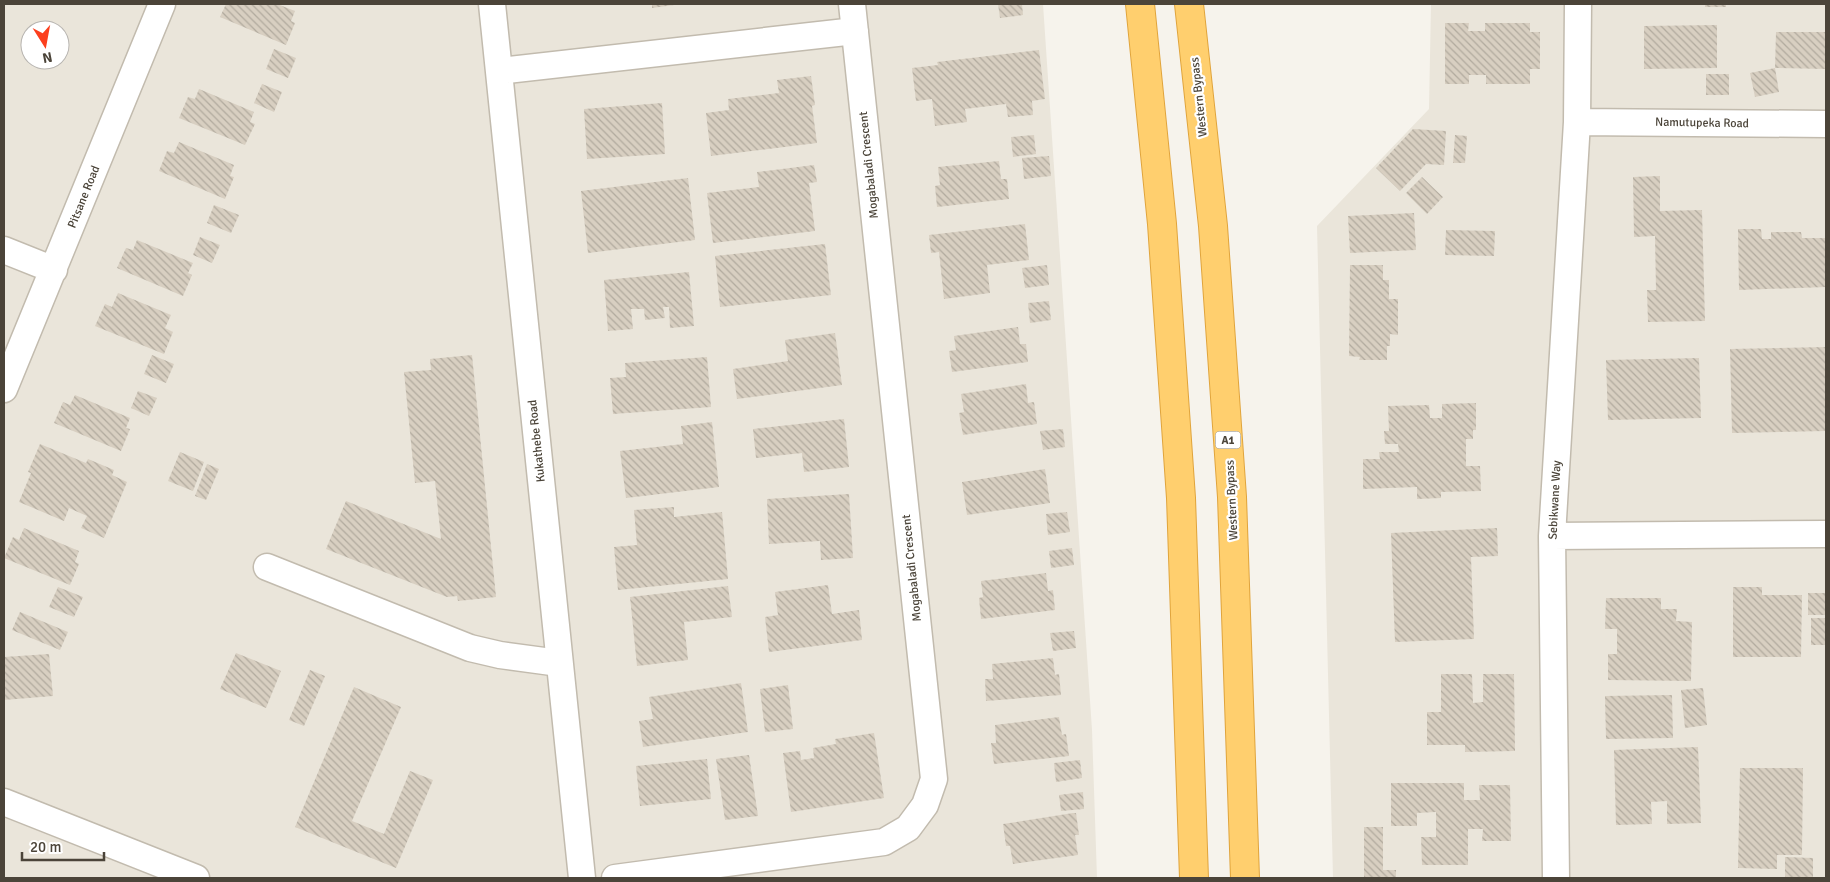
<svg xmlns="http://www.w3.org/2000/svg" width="1830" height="882" viewBox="0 0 1830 882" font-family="Signika,sans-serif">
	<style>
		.residential { fill: #eae5da; fill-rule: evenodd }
		.building { fill: url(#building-back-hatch) }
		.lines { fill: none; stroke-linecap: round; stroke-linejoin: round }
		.street-casing { stroke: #c2bbae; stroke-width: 29 }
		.highway-casing { stroke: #e0a43c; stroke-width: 30 }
		.street { stroke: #fff; stroke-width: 26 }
		.highway { stroke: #ffcf6e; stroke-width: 28 }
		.labels { text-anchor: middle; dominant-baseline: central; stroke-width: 4.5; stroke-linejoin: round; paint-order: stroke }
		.shield { fill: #fff; stroke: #817c74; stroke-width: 1 }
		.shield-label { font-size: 11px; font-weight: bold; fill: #4b4439 }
		.street-label { font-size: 12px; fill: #4b4439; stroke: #fff }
	</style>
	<defs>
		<pattern id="building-back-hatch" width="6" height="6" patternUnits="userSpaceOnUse" patternTransform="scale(1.25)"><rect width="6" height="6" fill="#d8cfc1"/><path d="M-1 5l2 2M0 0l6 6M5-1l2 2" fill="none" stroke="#b1aa9e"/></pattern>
	</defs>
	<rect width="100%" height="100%" fill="#f6f3ec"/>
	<path class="residential" d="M4 4H1043L1092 730 1097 878H4ZM30 30H60V60H30Z
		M1431 4H1826V878H1333L1317 226 1429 109Z"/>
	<path class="building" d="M226 4H277L295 11 291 21 295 23 286 45 220 17Z
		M652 4H673L674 5 652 8Z
		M998 4H1022L1023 15 1000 18Z
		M1705 4H1726V7H1705Z
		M1445 23H1469L1468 31H1485V23H1530V32H1540V69H1530V84H1486V75H1469V84H1445Z
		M1717 25V68L1644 69V26Z
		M1776 32H1826V69L1775 68Z
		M274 49 296 58 288 78 266 69Z
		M1039 50 1045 99 1032 101 1033 115 1008 117 1006 104 965 109 967 122 935 126 932 99 916 101 912 68 938 65 937 62Z
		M1775 68 1779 92 1755 97 1750 73Z
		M1706 74H1729V95H1706Z
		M811 76 815 105 812 106 817 143 711 156 706 113 729 110 728 99 779 93 777 80Z
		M262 84 282 92 274 112 254 103Z
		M199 89 254 112 250 122 255 124 245 145 179 118 188 97 195 99Z
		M662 103 665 154 587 159 584 109Z
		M1413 129 1446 131 1444 165 1426 164 1400 191 1376 168Z
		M1034 135 1036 154 1013 157 1011 137Z
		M1455 135 1467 136 1465 163H1453Z
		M179 142 234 165 230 176 234 177 225 199 159 171 167 151 174 153Z
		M1049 156 1051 176 1024 179 1022 158Z
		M999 161 1001 179H1007L1009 199 937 207 935 186 940 185 938 167Z
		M814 165 817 182 809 183 815 231 713 243 707 193 759 187 757 172Z
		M1660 176V211L1702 210 1705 321 1648 322 1647 290H1656L1655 236 1634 237 1633 177Z
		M1422 177 1443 197 1427 214 1406 193Z
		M688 178 695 240 588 253 581 191Z
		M214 205 239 215 231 233 207 223Z
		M1414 213 1416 250 1350 253 1348 216Z
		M1025 224 1029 260 987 265 990 293 944 299 939 252 931 253 929 235Z
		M1738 229H1761L1762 239H1771V232H1801L1802 238H1825L1826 287 1739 290Z
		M1446 230 1495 231 1494 256 1445 255Z
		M200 237 220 245 212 263 193 255Z
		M137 240 193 263 188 273 192 275 183 296 117 268 126 248 133 250Z
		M825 244 831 295 720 307 715 256Z
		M1047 265 1049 285 1025 288 1022 268Z
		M1350 265H1383V280H1389V299H1398V335L1390 334V346H1387V360H1359L1360 357 1349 356Z
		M689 272 694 326 670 328 669 307H663L665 318 645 320 644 309H631L633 329 608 331 604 280Z
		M118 293 171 315 165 328 173 332 164 354 95 326 105 304 112 307Z
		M1049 301 1051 320 1030 323 1028 303Z
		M1018 327 1020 344H1026L1028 362 952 372 949 351 956 350 954 336Z
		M835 333 842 385 737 399 733 369 788 361 785 340Z
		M1826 347V431L1732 433 1730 349Z
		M152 355 174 364 166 383 144 374Z
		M472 355 496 597 458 601 457 596 447 597 326 549 346 501 441 539 435 481 415 483 404 372 431 370 430 359Z
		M707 357 711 407 613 414 610 378 626 377 625 363Z
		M1699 358 1701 418 1608 420 1606 360Z
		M1026 384 1028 403 1034 402 1037 424 963 435 959 413 964 412 961 394Z
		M138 391 157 398 149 416 131 408Z
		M75 395 130 418 126 428 130 429 121 451 54 423 63 402 70 405Z
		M1476 403V430H1473V439H1466V466H1480L1481 491 1441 492V498L1417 499V487L1363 489V459H1380L1379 452H1399L1398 444H1385L1384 431H1389L1388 406 1429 405 1430 418H1442V404Z
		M844 419 849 467 804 472 802 453 756 458 753 429Z
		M712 422 719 487 626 498 620 451 683 444 681 426Z
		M1063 429 1065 447 1043 450 1040 431Z
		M40 444 86 463 88 459 114 470 112 475 127 482 104 538 81 528 87 516 69 508 64 521 19 502 31 473 28 472Z
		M180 452 204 462 193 491 168 481Z
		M207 464 219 469 206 500 195 496Z
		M1045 469 1050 503 967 515 962 482Z
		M849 494 853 558 821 560 820 541 769 544 767 499Z
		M674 507V517L722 512 728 579 618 590 614 547 637 545 634 510Z
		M1067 512 1070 532 1048 535 1046 514Z
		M24 528 79 551 75 562 79 564 70 585 4 558 13 537 19 540Z
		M1497 528 1498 556 1471 557 1474 639 1395 642 1391 533Z
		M1072 548 1074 565 1051 568 1049 551Z
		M1046 573 1048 591 1053 590 1055 610 981 619 979 598 983 597 981 581Z
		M828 585 832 614 859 610 862 640 769 652 765 617 778 615 775 592Z
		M728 586 732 617 684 622 688 660 637 666 630 597Z
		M58 587 83 597 74 617 49 607Z
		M1733 587H1762V595H1802L1801 657H1733Z
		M1808 593H1826V615H1808Z
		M1606 598H1661V609H1677L1676 621 1692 622 1691 681 1608 680V654H1617V629H1605Z
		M20 612 68 632 60 650 12 630Z
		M1811 618H1826V645H1811Z
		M1074 631 1076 648 1053 651 1050 633Z
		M236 653 281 671 266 708 220 689Z
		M49 654 53 696 4 700V657Z
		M1053 658 1055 675 1059 674 1061 695 986 701 985 679H993L992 664Z
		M310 670 325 676 304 726 289 720Z
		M1441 674H1472L1473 703 1483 702V674H1514L1515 751 1465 752V745H1427V712H1441Z
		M741 683 748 732 643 747 639 721 653 719 649 697Z
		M788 685 793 729 765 732 760 689Z
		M354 687 401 707 352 821 384 834 410 771 433 780 396 868 295 827Z
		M1703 688 1707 725 1685 728 1681 690Z
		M1672 695 1673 738 1606 739 1605 696Z
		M1059 717 1062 735 1066 734 1069 756 994 764 991 743H996L995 725Z
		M874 733 884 798 791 812 783 753 800 751 801 760 814 758 813 748 836 744 835 739Z
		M1698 747 1701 823 1667 824V801L1651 802 1652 824 1616 825 1614 750Z
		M749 755 758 816 725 820 716 759Z
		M707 759 711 799 640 806 636 766Z
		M1080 760 1082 778 1056 782 1054 763Z
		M1740 768H1803L1802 855H1777V869L1738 868Z
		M1391 783H1464V800H1480L1479 785H1510L1511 841H1482L1483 829H1468V865H1422L1421 837H1436V812L1417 813V826H1391Z
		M1083 792 1084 809 1061 811 1059 795Z
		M1073 813H1076L1079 835H1075L1078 855 1013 864 1010 846H1006L1003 824Z
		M1364 827H1383V870H1396V878H1364Z
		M1785 857 1813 858V878H1785Z"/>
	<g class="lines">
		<g class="street-casing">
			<path id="street" d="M492 4 582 878
				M499 71 855 31
				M1577 122 1826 124
				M4 250 54 270
				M4 389 162 4
				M1552 536 1826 534
				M267 567 470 648 500 655 559 663
				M4 802 196 878
				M615 878 884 842 908 828 925 805 934 779 852 4
				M1556 878 1552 536 1577 122 1578 4"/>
		</g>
		<g class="highway-casing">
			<path id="highway" d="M1140 4 1162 224 1181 498 1194 878
				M1189 4 1213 226 1232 497 1245 878"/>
		</g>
		<use href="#street" class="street"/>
		<use href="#highway" class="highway"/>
	</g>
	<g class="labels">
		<rect class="shield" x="1215.5" y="431.5" width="25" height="17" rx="4"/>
		<g class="shield-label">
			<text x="1228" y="440">A1</text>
		</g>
		<g class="street-label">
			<text transform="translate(1199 97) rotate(-96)">Western Bypass</text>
			<text transform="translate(1702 123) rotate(1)">Namutupeka Road</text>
			<text transform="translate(869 165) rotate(-96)">Mogabaladi Crescent</text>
			<text transform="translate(84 197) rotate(-68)">Pitsane Road</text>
			<text transform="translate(537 441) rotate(-96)">Kukathebe Road</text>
			<text transform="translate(1232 500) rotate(-93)">Western Bypass</text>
			<text transform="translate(1555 500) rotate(-87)">Sebikwane Way</text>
			<text transform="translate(912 568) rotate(-96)">Mogabaladi Crescent</text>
		</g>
	</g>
	<rect width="1830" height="882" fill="none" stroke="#4b4439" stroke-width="10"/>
	<g transform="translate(45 45) rotate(169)"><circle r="24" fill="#ffffff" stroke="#b7b4b0"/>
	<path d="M0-4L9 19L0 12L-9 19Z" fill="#fc3f1d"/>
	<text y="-8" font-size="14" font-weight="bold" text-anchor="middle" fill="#4b4439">N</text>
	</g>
	<path d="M22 852v8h82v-8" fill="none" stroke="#4b4439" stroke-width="2.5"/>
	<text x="30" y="852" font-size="15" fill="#4b4439" stroke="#ffffff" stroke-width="4" paint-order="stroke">20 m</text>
</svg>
